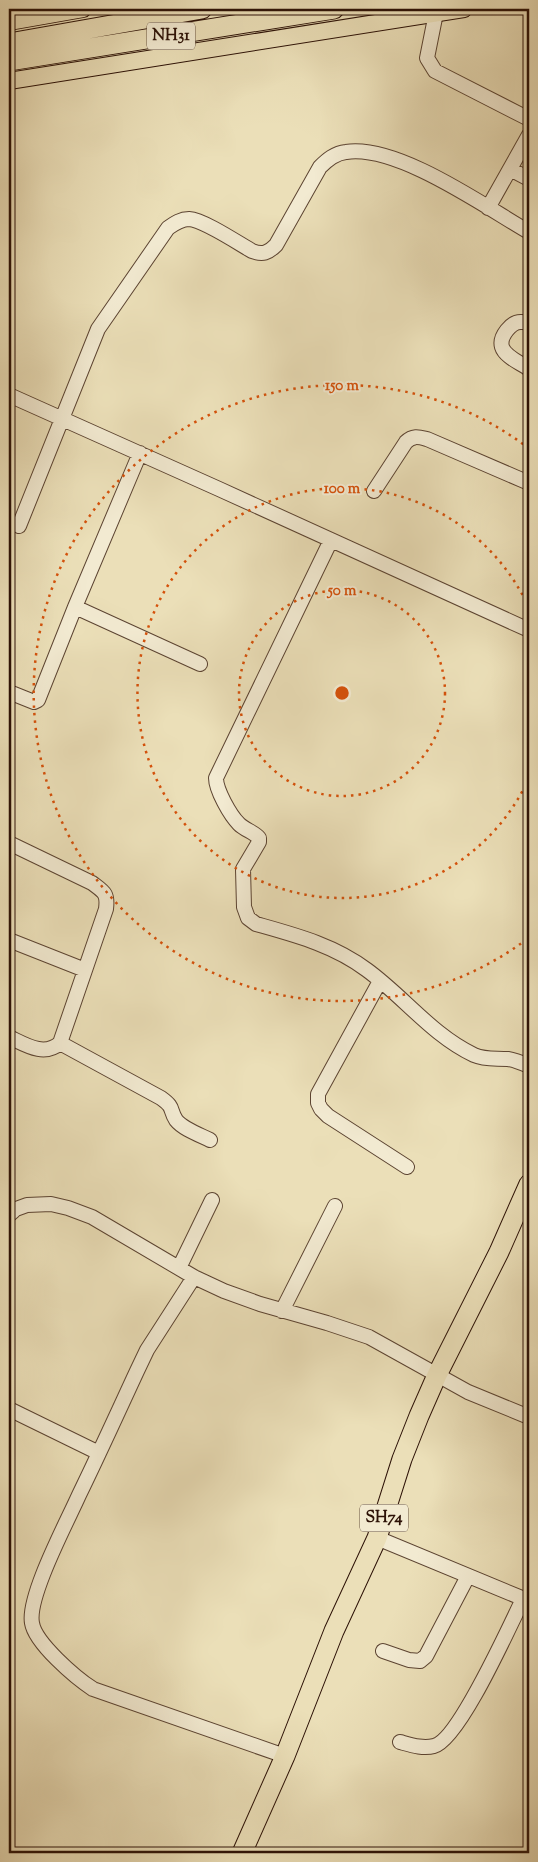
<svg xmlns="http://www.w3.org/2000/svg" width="538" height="1862" viewBox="0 0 538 1862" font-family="'Sorts Mill Goudy',serif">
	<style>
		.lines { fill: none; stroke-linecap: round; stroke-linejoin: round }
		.minor-casing { stroke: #5c4432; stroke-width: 16 }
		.major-casing { stroke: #2c1106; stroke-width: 18 }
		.highway-casing { stroke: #2c1106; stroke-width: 21 }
		.minor { stroke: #f2ead1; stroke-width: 14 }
		.major { stroke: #ebdfb8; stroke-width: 16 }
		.highway { stroke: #ebdfb8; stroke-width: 19 }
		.ring { fill: none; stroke: #d5520b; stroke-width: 2.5; stroke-dasharray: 2.5 5 }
		.labels { text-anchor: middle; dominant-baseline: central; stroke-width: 4; stroke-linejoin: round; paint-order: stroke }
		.shield { fill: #f2ead1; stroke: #675243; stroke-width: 1 }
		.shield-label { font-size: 16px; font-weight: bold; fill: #2c1106 }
		.centre { fill: #d5520b; stroke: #f2ead1; stroke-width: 2.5 }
		.ring-label { font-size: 15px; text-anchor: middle; font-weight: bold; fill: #d5520b; stroke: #f2ead1; stroke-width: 4; stroke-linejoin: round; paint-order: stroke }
	</style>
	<rect width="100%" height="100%" fill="#ebdfb8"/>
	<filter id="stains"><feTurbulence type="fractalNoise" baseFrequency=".004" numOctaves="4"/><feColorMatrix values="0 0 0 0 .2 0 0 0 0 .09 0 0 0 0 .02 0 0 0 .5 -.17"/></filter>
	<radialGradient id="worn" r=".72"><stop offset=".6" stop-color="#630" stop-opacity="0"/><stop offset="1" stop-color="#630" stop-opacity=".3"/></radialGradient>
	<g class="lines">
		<g class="minor-casing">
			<path id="minor" d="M436 13 427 58 435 71 529 119
				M510 169 529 179
				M488 208 529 135
				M529 324C527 323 524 322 522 322 511 321 499 337 502 347 505 357 521 363 529 369
				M9 395 219 489 529 630
				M374 491 406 442C413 435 419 437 427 439L529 483
				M19 526 98 329 168 228C175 223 181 219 189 219 204 220 238 243 252 251 263 255 268 253 276 245L320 167C327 160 335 153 346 152 397 144 484 206 529 232
				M331 540 216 778C216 790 230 815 239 824 245 830 254 832 259 838V842L243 869 244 907 248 918 256 924C295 935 334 945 367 970 404 997 432 1035 474 1055 485 1060 496 1058 508 1059 515 1060 522 1063 529 1066
				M75 607 200 664
				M9 692 34 702 38 700 75 607 140 453
				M9 843 92 883C104 892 108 893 106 909L60 1043C44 1057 26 1045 9 1037
				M9 940 85 970
				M380 981 318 1094V1103L321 1109 328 1116 407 1167
				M60 1043 161 1098C175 1108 169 1109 176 1120 183 1129 200 1135 210 1140
				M9 1215 16 1209 27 1205 51 1204 68 1208 92 1217 194 1277 224 1291 260 1304 327 1323 369 1337 468 1392 529 1417
				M179 1268 212 1200
				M194 1277 147 1350 137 1371C118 1412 99 1454 79 1495 67 1522 27 1597 32 1623 35 1643 76 1678 93 1689L285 1756
				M282 1311 335 1206
				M9 1409 99 1453
				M377 1538 529 1601
				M383 1651 409 1660 420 1661 426 1656 468 1576
				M400 1742C411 1745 423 1749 434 1746 459 1740 510 1625 523 1599"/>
		</g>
		<g class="major-casing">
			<path id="major" d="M9 22 83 9
				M9 81 464 9"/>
		</g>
		<g class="highway-casing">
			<path id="highway" d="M9 43 202 9
				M9 61 334 9
				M242 1853 285 1756 334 1631 377 1538 402 1459 419 1416 437 1375 499 1252 529 1184"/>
		</g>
		<use href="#minor" class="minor"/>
		<use href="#major" class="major"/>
		<use href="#highway" class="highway"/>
	</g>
	<g class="ring">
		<circle cx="342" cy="693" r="103"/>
		<path d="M529 778A205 205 0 1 1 529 608"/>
		<path d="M527 939A308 308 0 1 1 527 447"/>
	</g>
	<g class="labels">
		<g class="shield">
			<rect x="147" y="22.5" width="48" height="27" rx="4"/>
			<rect x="360" y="1504.5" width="48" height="27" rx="4"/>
		</g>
		<g class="shield-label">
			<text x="171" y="36">NH31</text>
			<text x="384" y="1518">SH74</text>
		</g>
	</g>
	<circle cx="342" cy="693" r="8" class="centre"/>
	<g class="ring-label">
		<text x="342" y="390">150 m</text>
		<text x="342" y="493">100 m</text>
		<text x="342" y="595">50 m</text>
	</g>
	<rect width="538" height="1862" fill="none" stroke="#ebdfb8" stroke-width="30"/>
	<rect x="10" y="10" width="518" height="1842" fill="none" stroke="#2c1106" stroke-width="2.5"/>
	<rect x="15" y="15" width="508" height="1832" fill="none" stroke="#2c1106"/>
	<rect width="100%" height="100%" filter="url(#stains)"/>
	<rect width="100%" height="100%" fill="url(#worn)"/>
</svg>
